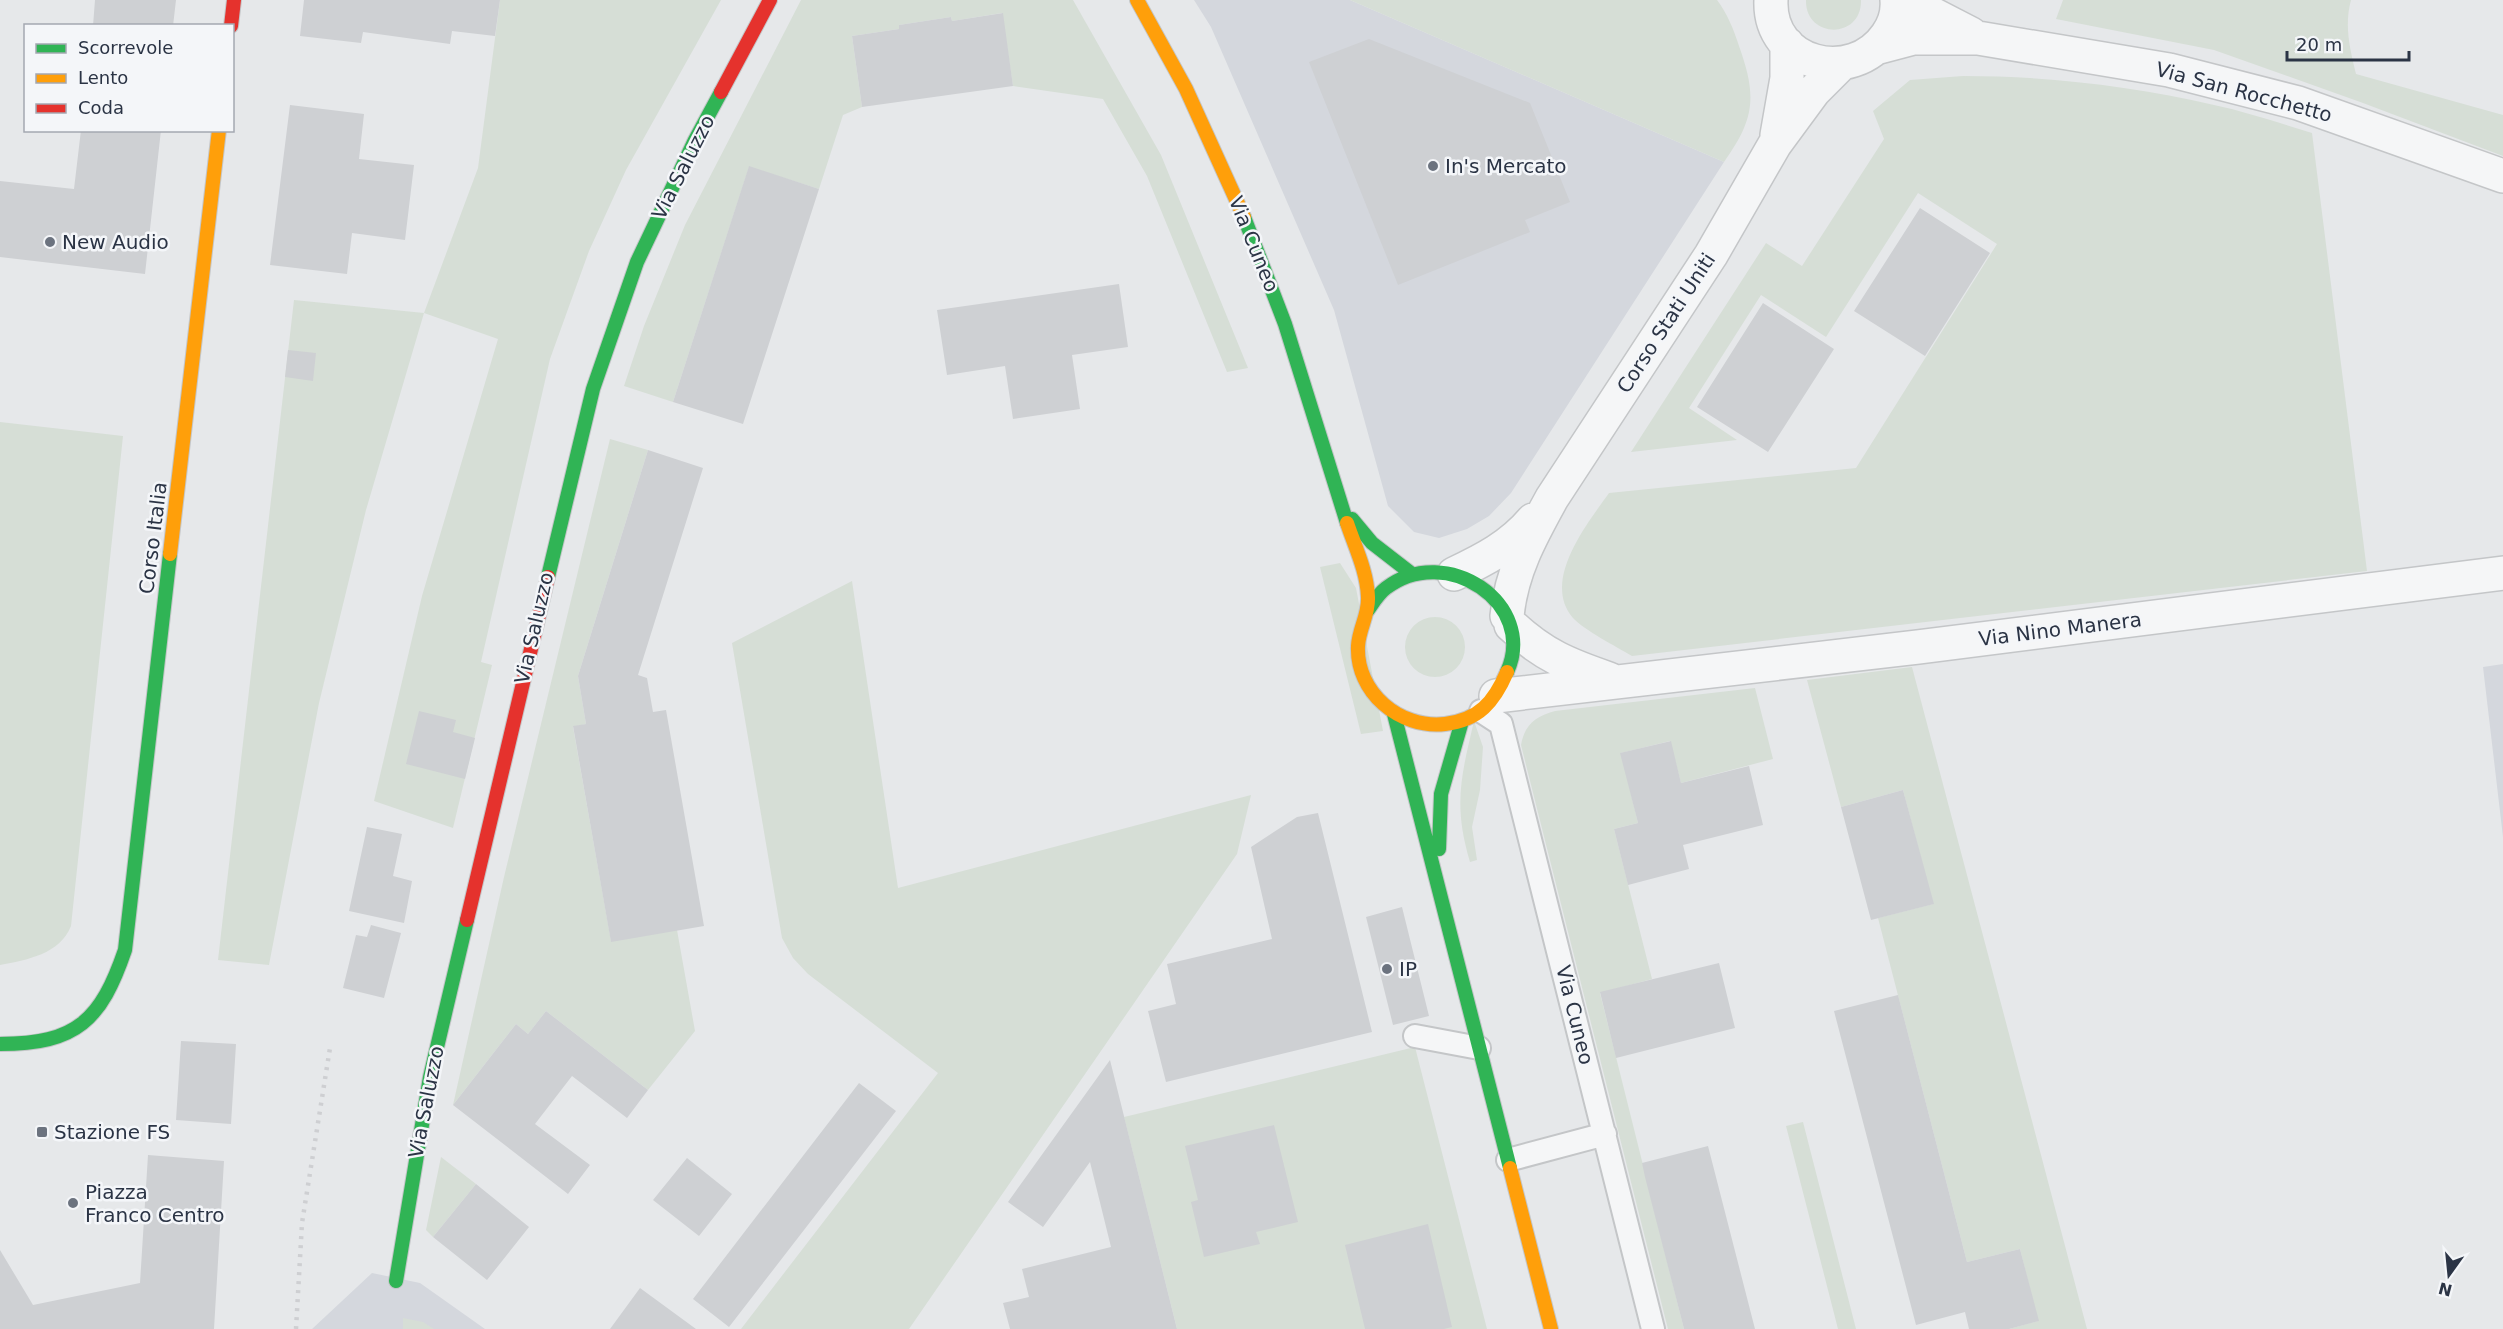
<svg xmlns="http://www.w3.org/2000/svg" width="2503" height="1329" viewBox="0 0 2503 1329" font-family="'DejaVu Sans',sans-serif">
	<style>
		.built { fill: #d4d7dd }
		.green { fill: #d6ded6 }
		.building { fill: #ced0d3 }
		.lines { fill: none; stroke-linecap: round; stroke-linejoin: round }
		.lane-casing { stroke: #c4c6c8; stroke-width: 26 }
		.street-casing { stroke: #c4c6c8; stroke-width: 36 }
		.fast-casing { stroke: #c4c6c8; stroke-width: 16 }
		.slow-casing { stroke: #c4c6c8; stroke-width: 16 }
		.jam-casing { stroke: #c4c6c8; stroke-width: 16 }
		.lane { stroke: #f5f6f7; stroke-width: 22 }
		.street { stroke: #f5f6f7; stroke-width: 33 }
		.fast { stroke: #30b455; stroke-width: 14 }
		.slow { stroke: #ff9f0a; stroke-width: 14 }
		.jam { stroke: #e5322d; stroke-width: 14 }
		.rail { stroke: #cecfd2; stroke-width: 4.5; stroke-dasharray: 3 6; stroke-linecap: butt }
		.poi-dot { fill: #6c737f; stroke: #f4f6f9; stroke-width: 2 }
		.labels { text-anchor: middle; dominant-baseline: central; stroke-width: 5; stroke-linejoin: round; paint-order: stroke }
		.street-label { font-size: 20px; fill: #2b3445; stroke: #f4f6f9 }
		.poi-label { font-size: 20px; fill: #2b3445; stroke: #f4f6f9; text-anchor: start }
	</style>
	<rect width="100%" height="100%" fill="#e6e8ea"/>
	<path class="built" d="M1194 0H1350L1724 162 1511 493 1489 516 1467 529 1439 538 1414 532 1388 506 1334 310 1211 27Z
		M2503 664V837L2483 667Z
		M372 1273 420 1283 485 1329H312Z"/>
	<path class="green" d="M500 0H721L626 170 589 251 550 359 481 662 492 665 453 828 374 801 422 596 498 339 424 313 366 510 319 703 269 965 218 960 294 300 424 313 478 168Z
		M801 0H1073L1161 155 1248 368 1227 372 1147 176 1103 99 1013 86 1002 13 952 21 951 17 899 25V29L852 36 862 107 843 115 819 189 749 167 673 402 624 386 644 326 685 225Z
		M1350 0H1717C1727 13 1734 30 1739 46 1757 96 1755 119 1724 162Z
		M1806 0H1861C1862 40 1805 39 1806 0Z
		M2063 0H2351C2344 26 2350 49 2356 74L2503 115V156L2363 103 2214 50 2056 19Z
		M1963 76C2047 76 2132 86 2214 105 2247 112 2279 123 2312 133L2367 571 1632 656C1617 647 1584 630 1573 618 1541 581 1587 524 1609 493L1856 468 1997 244 1918 193 1826 337 1761 295 1689 408 1737 440 1631 452 1766 243 1802 266 1884 139 1873 111 1910 80Z
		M0 422 123 436 71 926C60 954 27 960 0 965Z
		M610 439 648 450 578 676 586 724 573 727 611 941 677 930 695 1031 648 1090 546 1011 528 1034 516 1024 453 1105 504 877Z
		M1340 563 1356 588 1383 731 1361 734 1320 567Z
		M852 581 898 888 1251 795 1237 854 909 1329H741L938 1073 808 974 793 958 782 938 732 643Z
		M1405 647a30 30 0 1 1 60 0a30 30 0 1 1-60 0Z
		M1912 667 2087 1329H2009L2038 1321 2020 1249 1967 1262 1878 918 1933 904 1903 790 1841 807 1807 680Z
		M1755 688 1773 759 1681 783 1670 741 1621 753 1638 823 1614 829 1652 979 1600 993 1684 1329H1668L1521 745C1525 724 1535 717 1555 711Z
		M1474 721 1483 747 1480 790 1472 827 1477 860 1470 862C1453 805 1461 777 1474 721Z
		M1415 1047 1487 1329H1177L1124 1117Z
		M1803 1122 1856 1329H1838L1786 1126Z
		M441 1157 476 1184 433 1237 426 1230Z
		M403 1318 423 1322 434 1329H403Z"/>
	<path class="building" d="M95 0H176L173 26H93Z
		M304 0H500L495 36 452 31 450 44 363 32 361 43 300 36Z
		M1003 13 1013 86 862 107 852 36 899 29V25L951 17 952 21Z
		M1369 39 1530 103 1570 202 1525 220 1530 232 1398 285 1309 62Z
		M290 105 364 114 359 159 414 165 405 240 352 233 347 274 270 265Z
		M81 130H161L145 274 0 257V181L74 189Z
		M749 166 819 189 743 424 673 402Z
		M1920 208 1990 253 1925 356 1854 311Z
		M1119 284 1128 347 1072 355 1080 409 1013 419 1005 366 947 375 937 310Z
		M1763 303 1834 349 1768 452 1697 407Z
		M288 350 316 353 313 381 285 377Z
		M648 450 703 468 638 675 647 678 653 712 666 710 704 926 611 942 573 726 586 724 578 676Z
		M419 711 456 720 453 732 475 738 465 779 406 764Z
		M1671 741 1681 783 1749 766 1763 825 1683 845 1689 869 1628 885 1614 829 1638 823 1620 753Z
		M1903 790 1934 904 1871 920 1841 807Z
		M1318 813 1372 1032 1166 1082 1148 1011 1176 1004 1167 964 1272 939 1251 847 1297 817Z
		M367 827 402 834 393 876 412 881 404 923 349 911Z
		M1402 907 1429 1016 1393 1025 1366 917Z
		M371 925 401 933 384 998 343 988 356 935 367 937Z
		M1719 963 1735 1028 1616 1058 1600 992Z
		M1898 995 1967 1262 2020 1249 2039 1321 2009 1329H1969L1965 1312 1916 1325 1834 1011Z
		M546 1011 648 1090 627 1118 572 1076 535 1124 590 1165 568 1194 453 1105 516 1024 528 1034Z
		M181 1041 236 1044 231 1124 176 1120Z
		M1110 1060 1177 1329H1010L1003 1303 1029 1297 1022 1269 1111 1247 1090 1162 1043 1227 1008 1202Z
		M859 1083 896 1111 729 1327 693 1299Z
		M1274 1125 1298 1222 1256 1232 1260 1244 1204 1257 1191 1202 1198 1200 1185 1146Z
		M1708 1146 1755 1329H1684L1645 1177 1642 1163Z
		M148 1155 224 1161 214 1329H0V1250L33 1305 140 1283Z
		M687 1158 732 1194 699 1236 653 1200Z
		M476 1184 529 1227 487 1280 433 1237Z
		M1428 1224 1452 1327 1444 1329H1365L1345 1245Z
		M640 1288 696 1329H610Z"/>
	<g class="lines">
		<g class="lane-casing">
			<path id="lane" d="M1481 711 1501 724 1653 1329
				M1415 1036 1479 1048
				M1508 1160 1605 1134"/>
		</g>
		<g class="street-casing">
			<path id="street" d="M1771 0C1768 65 1852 86 1887 35 1894 25 1898 12 1897 0
				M1910 0 1915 5 1971 34
				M1879 47 1913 38H1978L2169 70 2298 103 2503 176
				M1777 135 1787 78V44
				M1454 574C1484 560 1511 546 1533 520
				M1507 616C1511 572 1531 536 1552 498L1711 255 1775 144 1814 91 1841 64
				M1511 625C1543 655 1568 665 1609 679
				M1496 696 1918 647 2503 573"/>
		</g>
		<g class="fast-casing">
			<path id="fast" d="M1244 217 1285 324 1347 523
				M1352 519 1372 543 1412 574
				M548 577 593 389 637 262 695 140 721 92
				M1368 610C1373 603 1378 594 1386 588 1446 542 1538 604 1507 672
				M1394 714 1510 1168
				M1439 849 1441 794 1462 721
				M0 1044C77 1044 101 1020 125 950L170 554
				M396 1281 430 1077 467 920"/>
		</g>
		<g class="slow-casing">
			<path id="slow" d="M1137 0 1186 89 1244 217
				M1347 523C1355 547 1367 571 1368 597 1369 615 1359 628 1358 646 1356 692 1399 729 1445 724 1479 720 1494 702 1507 672
				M170 554 219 130
				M1510 1168 1551 1329"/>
		</g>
		<g class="jam-casing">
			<path id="jam" d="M231 26 234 0
				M721 92 770 0
				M467 920 548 577"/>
		</g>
		<use href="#lane" class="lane"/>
		<use href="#street" class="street"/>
		<use href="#fast" class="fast"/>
		<use href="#slow" class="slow"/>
		<use href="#jam" class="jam"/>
		<path class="rail" d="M296 1329 302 1223 330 1048"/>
	</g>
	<g class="poi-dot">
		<circle cx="1433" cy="166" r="6"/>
		<circle cx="50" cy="242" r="6"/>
		<circle cx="1387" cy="969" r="6"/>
		<rect x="36" y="1126" width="12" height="12" rx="3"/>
		<circle cx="73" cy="1203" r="6"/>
	</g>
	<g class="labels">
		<g class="street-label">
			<text transform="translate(2244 92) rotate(15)">Via San Rocchetto</text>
			<text transform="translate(683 167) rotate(-63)">Via Saluzzo</text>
			<text transform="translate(1254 244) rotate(68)">Via Cuneo</text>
			<text transform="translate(1666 323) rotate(-57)">Corso Stati Uniti</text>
			<text transform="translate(153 538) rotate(-83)">Corso Italia</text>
			<text transform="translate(534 628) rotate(-77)">Via Saluzzo</text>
			<text transform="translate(2060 629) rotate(-7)">Via Nino Manera</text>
			<text transform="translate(1575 1015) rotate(76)">Via Cuneo</text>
			<text transform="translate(426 1102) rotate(-79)">Via Saluzzo</text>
		</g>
		<g class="poi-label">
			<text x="1445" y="166">In's Mercato</text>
			<text x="62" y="242">New Audio</text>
			<text x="1399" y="969">IP</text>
			<text x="54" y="1132">Stazione FS</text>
			<text x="85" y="1192">Piazza<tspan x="85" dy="23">Franco Centro</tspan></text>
		</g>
	</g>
	<rect x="24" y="24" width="210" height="108" fill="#f4f6f9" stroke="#a4a8b1" stroke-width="1.5"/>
	<rect x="36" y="44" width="30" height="9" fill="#30b455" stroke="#a4a8b1" stroke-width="1.5"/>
	<text x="78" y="54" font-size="18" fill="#2b3445">Scorrevole</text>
	<rect x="36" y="74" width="30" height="9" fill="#ff9f0a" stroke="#a4a8b1" stroke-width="1.5"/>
	<text x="78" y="84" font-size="18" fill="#2b3445">Lento</text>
	<rect x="36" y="104" width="30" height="9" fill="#e5322d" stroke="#a4a8b1" stroke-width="1.5"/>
	<text x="78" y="114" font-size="18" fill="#2b3445">Coda</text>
	<g transform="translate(2449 1275) rotate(195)" stroke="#f4f6f9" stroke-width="4.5" paint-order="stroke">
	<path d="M0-4.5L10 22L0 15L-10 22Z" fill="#2b3445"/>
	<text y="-9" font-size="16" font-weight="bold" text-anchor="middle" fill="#2b3445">N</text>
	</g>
	<path d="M2287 51v9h122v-9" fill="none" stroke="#2b3445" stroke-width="3"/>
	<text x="2296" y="51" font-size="18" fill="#2b3445" stroke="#f4f6f9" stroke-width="4.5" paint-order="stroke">20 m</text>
</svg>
